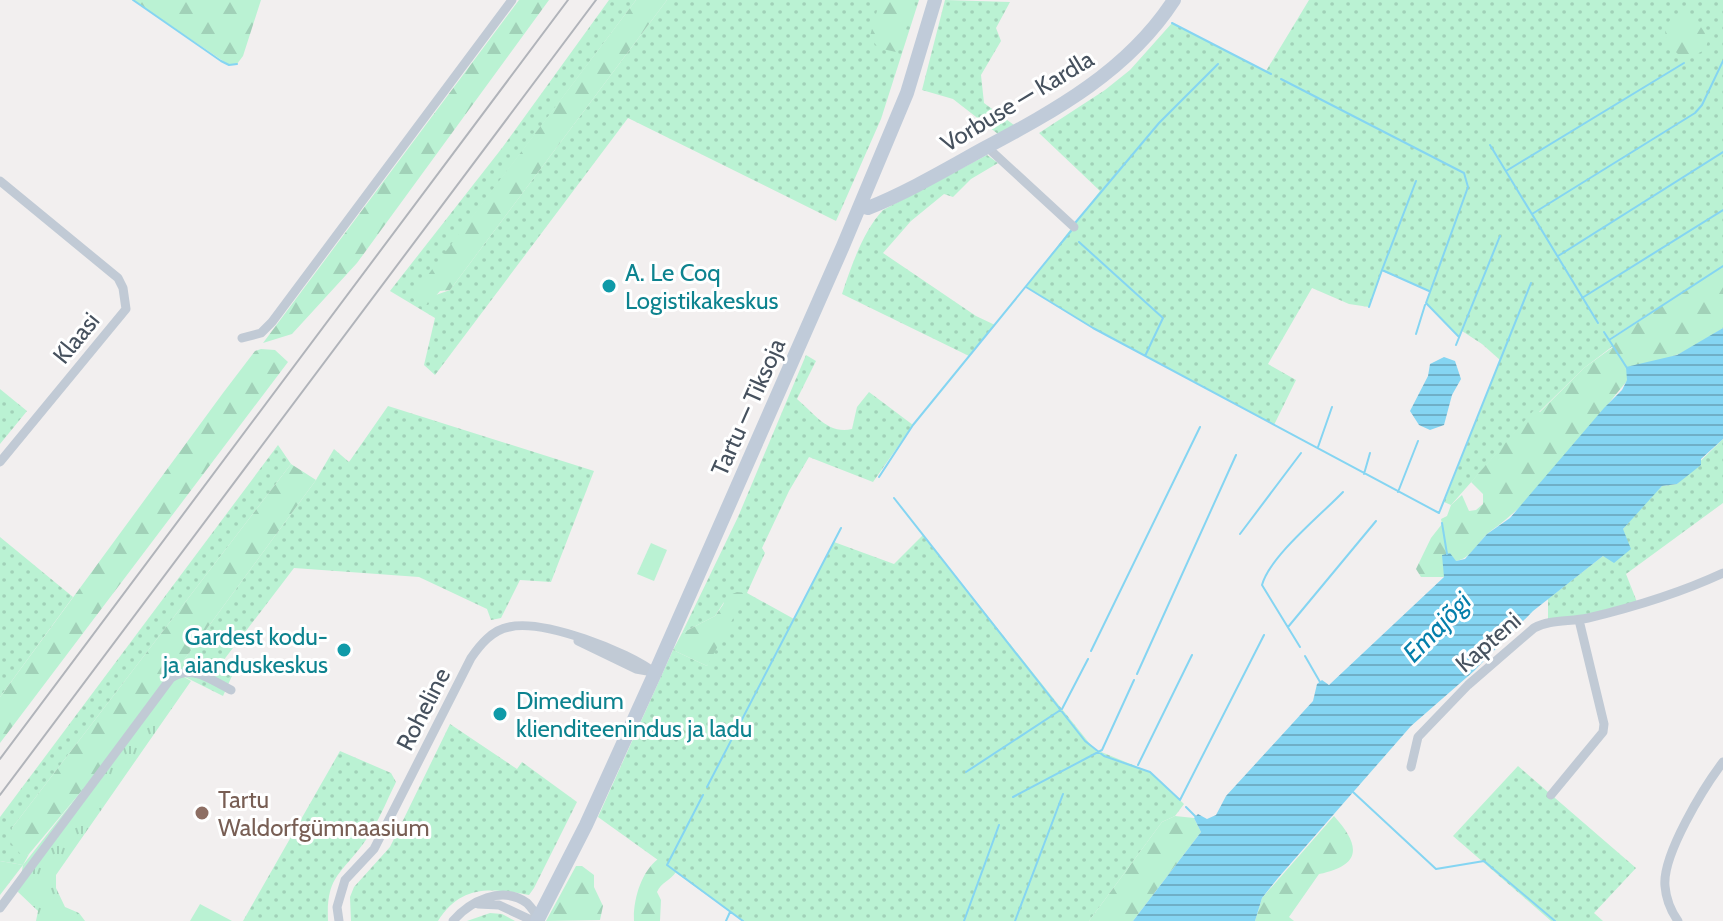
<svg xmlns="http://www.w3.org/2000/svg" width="1723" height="921" viewBox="0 0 1723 921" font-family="Cabin,sans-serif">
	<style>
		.grass { fill: url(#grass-dots) }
		.forest { fill: url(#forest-firs) }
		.park { fill: url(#park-tufts) }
		.garden { fill: #baf2d3 }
		.water { fill: url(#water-rules) }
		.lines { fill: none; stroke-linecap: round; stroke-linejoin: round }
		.stream { stroke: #85d5f2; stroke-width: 2 }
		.street { stroke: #c1cad5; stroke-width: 9 }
		.secondary { stroke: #c0cbd9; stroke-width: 14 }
		.rail { stroke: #b1b4ba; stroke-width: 2 }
		.culture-dot { fill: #0f9aa8; stroke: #fff; stroke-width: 3 }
		.education-dot { fill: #8d6e63; stroke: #fff; stroke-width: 3 }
		.labels { text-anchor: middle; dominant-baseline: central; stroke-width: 6; stroke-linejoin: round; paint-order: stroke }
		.street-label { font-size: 24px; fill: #46515e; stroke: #fff }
		.culture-label { font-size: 24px; fill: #0d838f; stroke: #fff; text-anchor: start }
		.education-label { font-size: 24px; fill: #785e54; stroke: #fff; text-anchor: start }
		.water-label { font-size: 26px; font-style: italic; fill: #047fab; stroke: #fff }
	</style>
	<defs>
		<pattern id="grass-dots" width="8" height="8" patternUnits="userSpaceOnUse" patternTransform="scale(2)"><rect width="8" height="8" fill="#baf2d3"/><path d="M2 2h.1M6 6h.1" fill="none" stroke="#a1d1b8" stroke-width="1.8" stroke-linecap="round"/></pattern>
		<pattern id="forest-firs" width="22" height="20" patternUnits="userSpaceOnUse" patternTransform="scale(2)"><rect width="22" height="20" fill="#baf2d3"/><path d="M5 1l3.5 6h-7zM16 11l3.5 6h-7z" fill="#a1d1b8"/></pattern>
		<pattern id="park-tufts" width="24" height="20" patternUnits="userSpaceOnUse" patternTransform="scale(2)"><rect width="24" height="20" fill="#baf2d3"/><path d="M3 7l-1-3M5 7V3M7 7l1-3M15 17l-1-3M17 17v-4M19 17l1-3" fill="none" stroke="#a1d1b8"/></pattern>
		<pattern id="water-rules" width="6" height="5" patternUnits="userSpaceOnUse" patternTransform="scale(2)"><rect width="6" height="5" fill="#85d5f2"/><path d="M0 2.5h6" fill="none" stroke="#6fafc7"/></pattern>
	</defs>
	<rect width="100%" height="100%" fill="#f2efef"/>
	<path class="grass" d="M609 0H636L413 296 416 302 450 290 667 0H919L881 119 836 221 628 118 435 375 424 365 435 318 390 291 502 148Z
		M945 0 1010 2 996 28 1001 41 981 75 984 103 1014 125 998 134 953 99 922 90Z
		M1309 0H1723V266L1609 339 1613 346 1584 368 1539 412H1533L1451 505 1444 502 1500 360 1482 344 1462 331 1459 337 1426 303 1430 291 1382 271 1369 307 1349 304 1312 288 1268 364 1296 380 1274 425 1093 328 1026 287 1100 191 1039 133 1105 90 1130 70 1172 23 1266 71Z
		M987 155 998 163 971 179 953 197 944 194 911 221 883 253 976 316 995 325 969 356 842 294C851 267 863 231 883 210Z
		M806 355 816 361 797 399C814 413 828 435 852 429L857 407 869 392 913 425 873 482 809 457 789 491 762 548 765 553 747 593 794 619 834 542 894 564 923 535 1094 749 1150 772 1184 804 1175 816 1162 822 1089 921H743L598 817 673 650 707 666 724 602 715 616 682 633 738 517Z
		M0 389 27 411 0 444Z
		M388 406 594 471 551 582 520 580 501 618 491 620 487 609 419 577 294 568 223 661 236 667 223 696 175 672 316 480 334 449 349 462Z
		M1723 439V503L1626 574 1637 602 1580 616 1548 620V599L1603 556 1609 558 1623 529 1645 502 1662 486 1677 484Z
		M278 445 291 464 12 828 23 856 29 854 23 865 0 861V817Z
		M0 537 73 597 0 697Z
		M450 724 517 769 522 762 577 802 534 888 529 895C491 888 461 884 438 921H351L350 897 354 887 390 847Z
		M340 751 391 773 396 782C386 802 377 826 363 844 340 875 326 877 328 921H243Z
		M1518 766 1636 868 1594 913 1603 921H1551L1453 836Z
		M490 913 502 914 515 921H467Z"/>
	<path class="forest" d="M133 0H261L243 56 237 64 229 65Z
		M519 0H549L357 263 292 334 263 343Z
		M636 0H667L450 290 440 291 428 305 416 302 412 296Z
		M880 0H914L915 7 896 52 878 48 870 36Z
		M1678 15C1694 16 1703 26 1708 41L1705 50 1686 59C1668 50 1654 26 1678 15Z
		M1723 266V328C1709 337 1696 346 1681 353 1663 361 1641 365 1627 381 1589 426 1540 497 1492 530 1478 540 1473 558 1456 561L1444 577H1421L1416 569 1431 538 1442 524 1441 519 1447 516 1451 505 1462 495 1469 511 1476 510 1483 504V494L1471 482 1533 411 1540 412 1584 368 1613 347 1609 340Z
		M261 349 275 350 288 362 0 743V697L223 393 255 351Z
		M291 464 316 480 175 672 104 764 29 854 23 857 11 843 12 828Z
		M737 592 747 593 707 666 673 650 682 633 715 616 730 595Z
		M1175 816 1194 818 1201 832 1133 921H1089L1162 822Z
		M1334 816C1360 845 1363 865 1319 874L1289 917 1294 921H1255L1262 898Z
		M658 859 676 872C670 881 661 882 657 892L661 900 660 921H634C633 900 641 872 658 859Z
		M0 861 23 865 0 895Z
		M576 866H582L594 875V887L603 906 600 920 546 921Z"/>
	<path class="park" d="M175 672 191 681 56 875V888L65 907 79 913 85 921H36L38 911 18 892 23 865Z
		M200 904 232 921H190Z"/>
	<path class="garden" d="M651 543 667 550 654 581 637 574Z"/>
	<path class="water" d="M1723 328V439L1701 459V465L1677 484 1662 486 1623 529 1631 549 1614 563 1603 556 1533 611 1474 671 1411 726 1278 878 1262 898 1255 921H1133L1201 832 1194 818 1198 814 1207 819 1216 815 1226 796 1313 701 1317 684 1322 680 1329 685 1444 577 1442 555 1450 553 1456 561 1465 559 1487 534 1510 518 1604 408 1622 390 1627 380 1626 367 1677 355Z
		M1444 357 1455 361 1461 379 1452 395 1444 425 1430 430 1419 425 1410 411 1428 376 1430 364Z"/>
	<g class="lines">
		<path class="stream" d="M133 0 221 61 229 65 237 64
			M1172 23 1271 74
			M1281 79 1464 173 1468 187 1426 303 1459 337
			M1490 145 1598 323
			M1506 171 1684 63
			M1416 181 1382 270 1429 291
			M1532 214 1695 113 1702 105 1723 61
			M1075 223 1159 123 1218 64
			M1079 242 1163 318 1145 356
			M1558 256 1723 152
			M1026 287 1093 328 1439 513 1531 283
			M1582 298 1723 210
			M1369 307 1382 270
			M1604 332 1627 368
			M1416 334 1425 305
			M1609 340 1723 266
			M1456 345 1500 236
			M1318 447 1332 407
			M1364 474 1370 453
			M879 477 913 425 1071 231
			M1398 492 1418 441
			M894 498 1085 741 1104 756 1150 772 1180 800 1264 635
			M1442 523 1447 554
			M1240 534 1301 453
			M1288 627 1376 521
			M1300 647 1262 585C1270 556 1321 515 1343 492
			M1091 651 1200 427
			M1305 656 1320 682
			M1137 674 1236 455
			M1138 765 1192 655
			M966 772 1062 709 1088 659
			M707 787 841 528
			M1353 792 1436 869 1484 861 1555 921
			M703 795 667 865 743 921
			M1013 797 1102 750 1134 680
			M1186 807 1197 818
			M726 921 730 912
			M964 921 999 825
			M1015 921 1063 794"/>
		<path class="street" d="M987 147 1074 227
			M0 181 118 278 123 288 126 309 0 462
			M242 338 261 333 272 322 512 0
			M578 641 636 669 653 672
			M1411 767 1418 737 1468 685 1534 628C1550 619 1570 622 1588 618 1634 607 1680 593 1723 573
			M1551 795 1603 732 1604 724 1579 620
			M478 904 499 905 529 919 539 918
			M0 908 171 678C192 664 211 680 231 690
			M339 921 337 907 345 880 374 849 471 658C480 645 492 630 509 627 543 619 627 651 655 673
			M453 921C470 901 502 885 527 903 531 907 535 913 539 918
			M1678 921C1671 911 1666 899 1665 886 1662 855 1704 787 1723 762"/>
		<path class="secondary" d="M861 206 868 208C908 192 945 170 983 149 1056 110 1128 71 1174 0
			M537 921 586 825 655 673 843 246 907 93 935 0"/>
		<path class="rail" d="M0 759 568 0
			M0 795 596 0"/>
	</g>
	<g class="culture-dot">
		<circle cx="609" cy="286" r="8"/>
		<circle cx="344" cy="650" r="8"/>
		<circle cx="500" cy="714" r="8"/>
	</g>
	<circle class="education-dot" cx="202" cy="813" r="8"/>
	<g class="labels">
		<g class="street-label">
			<text transform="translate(1017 101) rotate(-31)">Vorbuse — Kardla</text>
			<text transform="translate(76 338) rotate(-51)">Klaasi</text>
			<text transform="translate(748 407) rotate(-66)">Tartu — Tiksoja</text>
			<text transform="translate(1488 642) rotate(-41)">Kapteni</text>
			<text transform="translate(423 709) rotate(-63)">Roheline</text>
		</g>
		<g class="culture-label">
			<text x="625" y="272">A. Le Coq<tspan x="625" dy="28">Logistikakeskus</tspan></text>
			<text x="328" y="636" text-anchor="end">Gardest kodu-<tspan x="328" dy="28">ja aianduskeskus</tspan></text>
			<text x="516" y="700">Dimedium<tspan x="516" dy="28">klienditeenindus ja ladu</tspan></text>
		</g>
		<g class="education-label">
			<text x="218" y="799">Tartu<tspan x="218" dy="28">Waldorfgümnaasium</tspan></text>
		</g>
		<g class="water-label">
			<text transform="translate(1437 627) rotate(-46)">Emajõgi</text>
		</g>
	</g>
</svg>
